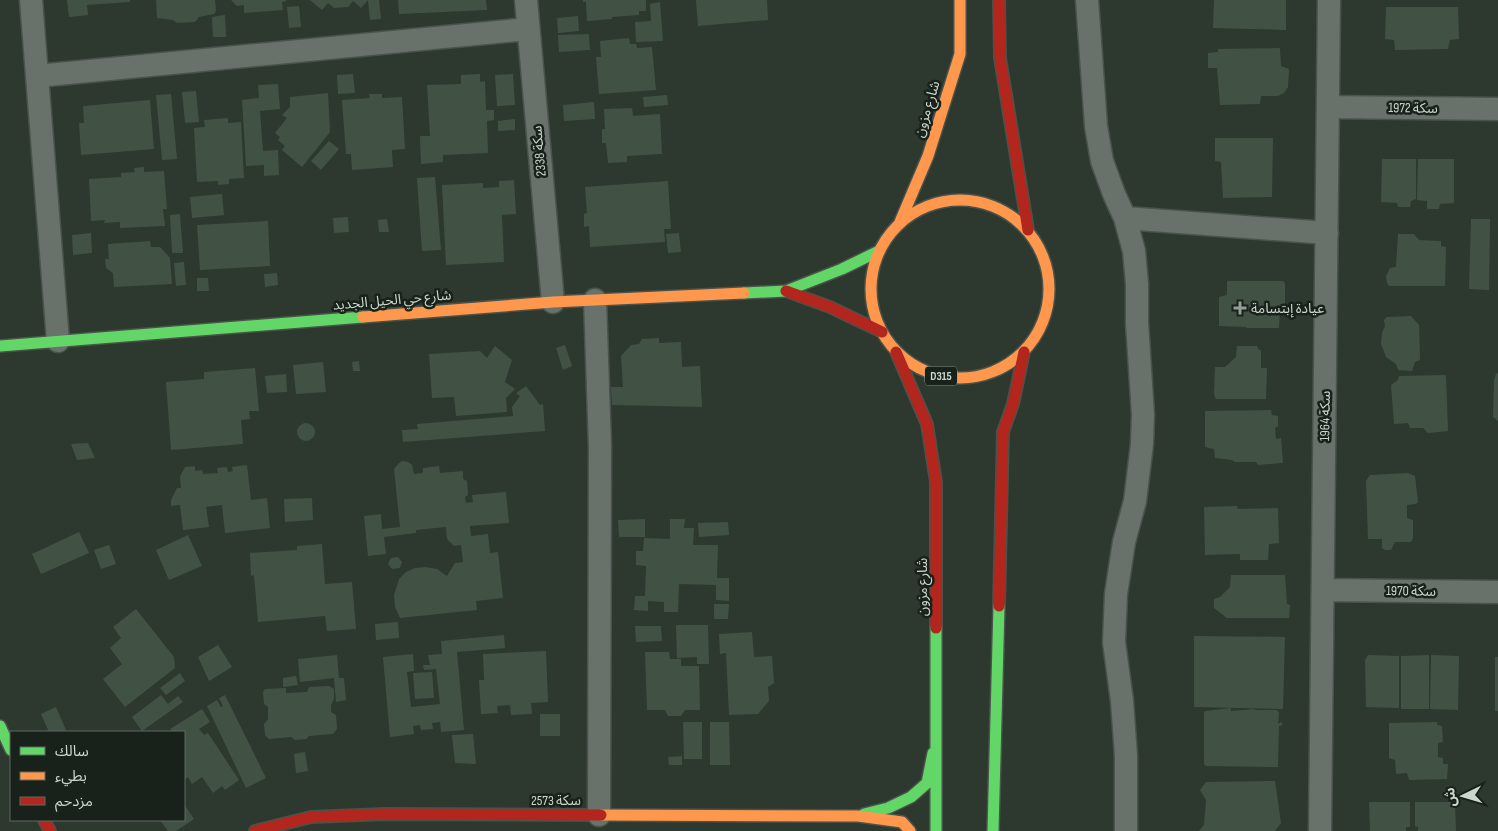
<svg xmlns="http://www.w3.org/2000/svg" width="1498" height="831" viewBox="0 0 1498 831" font-family="'Sofia Sans Condensed','Noto Sans Arabic',sans-serif">
	<style>
		.building { fill: #415245 }
		.lines { fill: none; stroke-linecap: round; stroke-linejoin: round }
		.street-casing { stroke: #49534b; stroke-width: 25 }
		.fast-casing { stroke: #49534b; stroke-width: 14 }
		.slow-casing { stroke: #49534b; stroke-width: 14 }
		.jam-casing { stroke: #49534b; stroke-width: 14 }
		.street { stroke: #68716a; stroke-width: 22 }
		.fast { stroke: #63d668; stroke-width: 11 }
		.slow { stroke: #ff974d; stroke-width: 11 }
		.jam { stroke: #b3261e; stroke-width: 11 }
		.poi-dot { fill: #939f95; stroke: #18211a; stroke-width: 2 }
		.labels { text-anchor: middle; dominant-baseline: central; stroke-width: 5; stroke-linejoin: round; paint-order: stroke }
		.shield { fill: #18211a; stroke: #95a097; stroke-width: 1 }
		.shield-label { font-size: 12px; font-weight: bold; fill: #cad7cc }
		.street-label { font-size: 14px; fill: #cad7cc; stroke: #18211a }
		.poi-label { font-size: 14px; fill: #cad7cc; stroke: #18211a; text-anchor: start }
	</style>
	<rect width="100%" height="100%" fill="#2d382f"/>
	<path class="building" d="M67 0H130V2L87 5 88 15 69 17Z
		M156 0H215L216 11 214 14 199 17 195 22 177 23 173 20 157 18Z
		M231 0H286V1L282 2 283 10 244 13V5L237 6Z
		M310 0H379L381 19 370 20 368 0 361 8 353 1 348 7 334 8 328 3 322 10Z
		M398 0H486L487 10 399 14Z
		M583 0H646V11H639V15L612 17V19L587 21 586 2H583Z
		M696 0H767L768 20 698 26Z
		M1214 0H1286V30L1213 28Z
		M660 2 663 41 636 42 635 22 651 21 650 4Z
		M299 6 301 27 289 28 287 7Z
		M1386 7H1458L1459 39 1450 40 1448 49 1395 50 1394 40 1385 39Z
		M225 15 226 37H213L212 17Z
		M578 16 579 31 558 33 557 18Z
		M589 34 590 50 559 52 558 35Z
		M629 38 630 44H636L637 48 652 47 656 90 599 94 596 57H601L600 41Z
		M1280 48 1281 66 1289 69 1288 87 1284 93 1278 96H1261L1260 104 1220 105 1217 68H1208V53L1218 52V49Z
		M353 74 355 93 338 94 337 75Z
		M480 74V82L485 81 486 110H494V120L487 121 488 153 443 155V162L421 164 420 136H430L427 85 461 84V75Z
		M513 74 515 105 497 106 495 75Z
		M278 84 280 109 260 111 263 151 278 150 279 175 264 176V165L246 166 242 100 259 98 258 85Z
		M196 91 199 122 185 123 182 92Z
		M328 93 330 132 302 167 282 150 285 146 278 140 280 137 275 133 287 118 282 115 290 107V97Z
		M171 94 177 159 162 160 156 95Z
		M369 94H382V98L402 97 405 149 392 150 393 167 352 170 351 154H346L342 100 370 98Z
		M667 95 668 105 644 107 643 97Z
		M150 100 154 149 81 155 79 123H84L83 106Z
		M594 102 595 119 564 121 563 105Z
		M632 108 633 116 660 114 662 154 627 156V162L608 163 606 143H602V129H605L604 109Z
		M228 118V123L241 122 244 178 229 179V184L218 185V181L197 182 194 128 205 127 204 120Z
		M515 119V130L498 131V121Z
		M1215 138H1273L1272 197 1223 198 1221 162 1215 161Z
		M329 141 339 149 321 170 311 161Z
		M1382 159H1416V199L1411 201 1410 207H1398L1397 203 1381 202Z
		M1418 159H1454V203L1440 204 1439 209H1427V201L1417 200Z
		M144 167V172L164 171 167 209H163L165 226 120 228V222L104 223 105 220 91 221 89 179 121 177V173L135 172 134 168Z
		M435 177 441 250 422 251 417 178Z
		M514 180 516 214 502 215 504 262 446 265 442 185 483 183V188L499 187V181Z
		M668 181 671 229H664L665 242 590 247 589 226 584 227V214L587 213 585 187Z
		M222 194 224 215 192 218 190 197Z
		M180 214 183 253H172L170 215Z
		M348 217 349 232 334 233 333 218Z
		M387 219 389 232H379L378 220Z
		M1471 219H1490L1489 290 1469 289Z
		M268 221 270 266 200 270 197 225Z
		M91 233 92 253 73 255 72 235Z
		M679 233 681 252 668 253 666 234Z
		M1398 234H1414L1419 240 1439 241H1441V246L1446 247 1445 286H1389L1387 283 1386 276 1390 268 1396 267Z
		M150 241 151 247H160L170 258 172 284 114 287 113 273 106 268 105 259H109L108 244Z
		M184 262 186 285 176 286 174 263Z
		M277 273 278 285 265 287 264 274Z
		M197 278H208L209 291H197Z
		M1227 281H1283L1285 283V306L1280 308 1279 328H1247L1246 327 1219 326V297L1227 295Z
		M1411 316 1419 325 1420 360 1415 362 1412 371 1398 370 1396 364 1386 357 1381 344 1382 333 1385 326 1384 320 1387 317Z
		M659 338V343L681 342 682 367 700 366 702 407 612 405 611 387H623L621 356 631 345 639 344 642 339Z
		M565 345 572 366 563 370 556 348Z
		M495 346 512 360 505 382 515 389 506 398 507 412 456 416 454 397 432 398 429 354 480 351 487 358Z
		M1237 346H1257L1259 350H1261V368H1267L1266 399H1216L1214 394 1215 367H1225L1236 357Z
		M359 361 360 371H353L352 362Z
		M323 362 326 392 296 394 293 365Z
		M255 368 259 411H249L250 419 241 420 243 444 171 450 166 382 204 379V372Z
		M1498 373V421L1493 417 1494 380 1496 374Z
		M286 374 287 392 267 393 265 376Z
		M1446 375 1448 431 1428 433 1423 428H1410L1408 423 1394 424 1391 385 1398 380 1399 376Z
		M526 386 540 405 543 404 545 431 403 442 402 430 418 429 417 424 513 416 512 407 520 396 516 393Z
		M1271 410 1272 415 1278 416V426L1275 428 1276 439 1281 438 1283 462 1282 463 1258 465 1256 462H1235L1232 460 1215 458 1214 449 1205 447V411Z
		M297 432a9 9 0 1 1 18 0a9 9 0 1 1-18 0Z
		M88 443 95 458 77 460 71 444Z
		M402 461 408 462 412 465 414 474 423 473V468L439 466 440 473 463 471V479L467 481 468 495 465 497 466 503 473 502 472 495 506 492 509 523 470 526 471 536 488 534 490 553 498 552 503 598 476 601 477 610 400 618 395 607 394 595 399 579 406 572 415 568 426 567 437 569 447 576 455 563 463 562 461 545 454 546 447 539 446 527 416 530V533L384 537 386 554 368 556 364 516 381 514 382 529 400 527 394 469 398 464Z
		M247 465 251 500 267 498 270 528 225 533 222 505 206 507 209 527 183 530 180 505 171 506V500L177 488H181L180 477 185 467 195 466V471L202 470 203 474 218 473 217 468 227 467 228 472 233 471 232 467Z
		M1408 473 1415 476 1418 502 1416 504 1407 505V518L1413 520V538L1411 542H1395L1391 550H1385L1382 548V539H1368L1366 481 1370 475Z
		M312 498 313 520 285 522 284 499Z
		M1237 506 1238 509 1278 508 1279 543 1269 544 1268 560H1240V554L1205 555 1204 507Z
		M645 519V537H619L618 520Z
		M670 519H685L684 528H694L693 545H718L717 578H729V601L716 600V585L679 584 678 612H664V602L648 601V611L634 610 635 596H645L646 566 636 565V551H643L644 538 670 539Z
		M728 522 729 535 699 537 698 523Z
		M79 532 89 553 41 574 32 554Z
		M188 535 202 566 169 580 156 550Z
		M322 544 325 584 352 582 356 629 327 631 325 616 258 622 254 575 251 576 250 553 297 550V546Z
		M109 545 116 564 101 569 94 550Z
		M398 557 402 562 400 568 392 569 388 564 391 558Z
		M1231 575H1285L1287 604 1290 605 1289 618H1227L1214 608V599L1220 597 1230 587Z
		M714 604H729L728 619H714Z
		M136 609 174 657 175 668 125 707 103 679 122 664 110 648 121 638 113 627Z
		M398 622 399 638 376 640 375 624Z
		M676 625H708L709 664H697V657L677 658Z
		M635 626H661L662 641 636 642Z
		M752 632 754 657 772 656 774 683 768 687 769 701 758 714 729 715 726 653 720 654 719 634Z
		M504 635 505 648 457 652 464 730 441 732 440 722 432 723 433 729 421 730 420 725 413 726 414 734 390 737 383 657 413 654 414 671 407 672 411 707 440 704 436 669 424 670 423 665H430L428 655 442 654 441 641Z
		M1194 636 1285 637 1283 709 1194 707Z
		M218 645 232 667 209 681 198 657Z
		M546 651 548 702 531 703 532 714 511 715 510 705 497 706 498 713 481 714 479 680H484L483 654Z
		M645 652H669L670 659H681V666H699L700 710H685L681 716H668L665 710H647Z
		M337 655 339 678H344L346 700 336 702 334 678 300 682 298 659Z
		M1368 655 1399 656V708L1366 707 1365 660Z
		M1429 655V709H1401V656Z
		M1431 655 1459 656 1458 710 1430 709Z
		M1495 657H1498V711H1495Z
		M432 672 434 698 415 699 413 673Z
		M180 673 185 681 166 695 160 688Z
		M296 676 298 685 283 687V678Z
		M329 686 334 689V699L331 705V712L336 715 337 729 333 734 309 736 306 739 295 740 291 737 269 739 265 735 264 724 268 719V707L264 704 263 692 265 689 286 688V693L307 692 309 687Z
		M161 695 168 704 178 696 183 702 142 731 132 717Z
		M225 695 266 778 246 788 207 706 217 700 221 707 223 706 219 698Z
		M56 707 66 730 61 732H49L41 714Z
		M1231 708V711L1254 709 1255 710H1277L1279 713 1278 724 1281 722 1283 725 1279 726 1278 767 1206 766 1204 764V712L1205 711Z
		M202 709 210 722 199 729 204 735 208 733 239 780 225 790 222 786 213 793 202 777 192 784 188 777 184 780V732H173L170 729Z
		M540 714H560V736H540Z
		M683 722H702V759H684Z
		M710 722H729L730 765H710Z
		M1437 722V725L1442 726 1443 742 1438 743V757L1443 758V764H1448L1447 779 1409 780 1407 773 1396 774 1395 760 1389 758V723Z
		M473 734 476 764 455 763 452 735Z
		M305 752 308 771 296 773 294 754Z
		M682 756V765H669L668 757Z
		M1275 781 1281 823 1275 831H1199L1204 825 1206 800 1200 790 1206 782Z
		M1369 802H1410V827H1406V831H1370Z
		M1415 802H1455L1456 831H1418V827L1415 826Z
		M184 804 194 819 176 831H168L160 820H184Z"/>
	<g class="lines">
		<g class="street-casing">
			<path id="street" d="M31 0 58 341
				M526 0 553 302
				M1087 0 1096 126 1102 161 1114 194 1125 218 1134 251 1137 284V323L1143 415 1142 444 1135 501 1124 542 1116 594 1114 642 1122 701 1126 756V831
				M37 76 528 29
				M1328 107 1498 109
				M1125 218 1327 233
				M595 300 600 447 599 815
				M1323 590 1498 592
				M1320 831 1329 0"/>
		</g>
		<g class="fast-casing">
			<path id="fast" d="M744 293 786 291 842 269 879 251
				M0 346 363 317
				M936 628V831
				M0 726 11 750
				M864 814 888 808 911 797 927 783 933 753
				M993 831 999 606"/>
		</g>
		<g class="slow-casing">
			<path id="slow" d="M871 289a89 89 0 1 1 178 0a89 89 0 1 1-178 0Z
				M900 222 928 156 960 54V0
				M363 317 553 302 744 293
				M601 815 858 816 902 822 910 831"/>
		</g>
		<g class="jam-casing">
			<path id="jam" d="M999 0 1000 58 1028 230
				M786 291 830 307 882 332
				M896 352 927 424 936 482V628
				M999 606 1003 432 1013 404 1024 352
				M44 820 50 831
				M255 831 311 817 385 814 601 815"/>
		</g>
		<use href="#street" class="street"/>
		<use href="#fast" class="fast"/>
		<use href="#slow" class="slow"/>
		<use href="#jam" class="jam"/>
	</g>
	<path class="poi-dot" d="M1237.5 300.5h5v5h5v5h-5v5h-5v-5h-5v-5h5z"/>
	<g class="labels">
		<rect class="shield" x="925" y="366.5" width="32" height="19" rx="4"/>
		<g class="shield-label">
			<text x="941" y="376">D315</text>
		</g>
		<g class="street-label">
			<text transform="translate(1413 108) rotate(1)">سكة 1972</text>
			<text transform="translate(927 109) rotate(-73)">شارع مزون</text>
			<text transform="translate(539 151) rotate(-95)">سكة 2338</text>
			<text transform="translate(392 300) rotate(-5)">شارع حي الحيل الجديد</text>
			<text transform="translate(1325 416) rotate(-89)">سكة 1964</text>
			<text transform="translate(922 587) rotate(-90)">شارع مزون</text>
			<text transform="translate(1411 591) rotate(1)">سكة 1970</text>
			<text x="556" y="800">سكة 2573</text>
		</g>
		<g class="poi-label">
			<text x="1251" y="308">عيادة إبتسامة</text>
		</g>
	</g>
	<rect x="10" y="731" width="175" height="90" fill="#18211a" stroke="#5f6a61"/>
	<rect x="20" y="747" width="25" height="8" fill="#63d668" stroke="#5f6a61"/>
	<text x="55" y="756" font-size="15" fill="#cad7cc">سالك</text>
	<rect x="20" y="772" width="25" height="8" fill="#ff974d" stroke="#5f6a61"/>
	<text x="55" y="781" font-size="15" fill="#cad7cc">بطيء</text>
	<rect x="20" y="797" width="25" height="8" fill="#b3261e" stroke="#5f6a61"/>
	<text x="55" y="806" font-size="15" fill="#cad7cc">مزدحم</text>
	<g transform="translate(1463 796) rotate(265)" stroke="#18211a" stroke-width="4" paint-order="stroke">
	<path d="M0-4L9 19L0 12L-9 19Z" fill="#cad7cc"/>
	<text y="-8" font-size="14" font-weight="bold" text-anchor="middle" fill="#cad7cc">ش</text>
	</g>
</svg>
